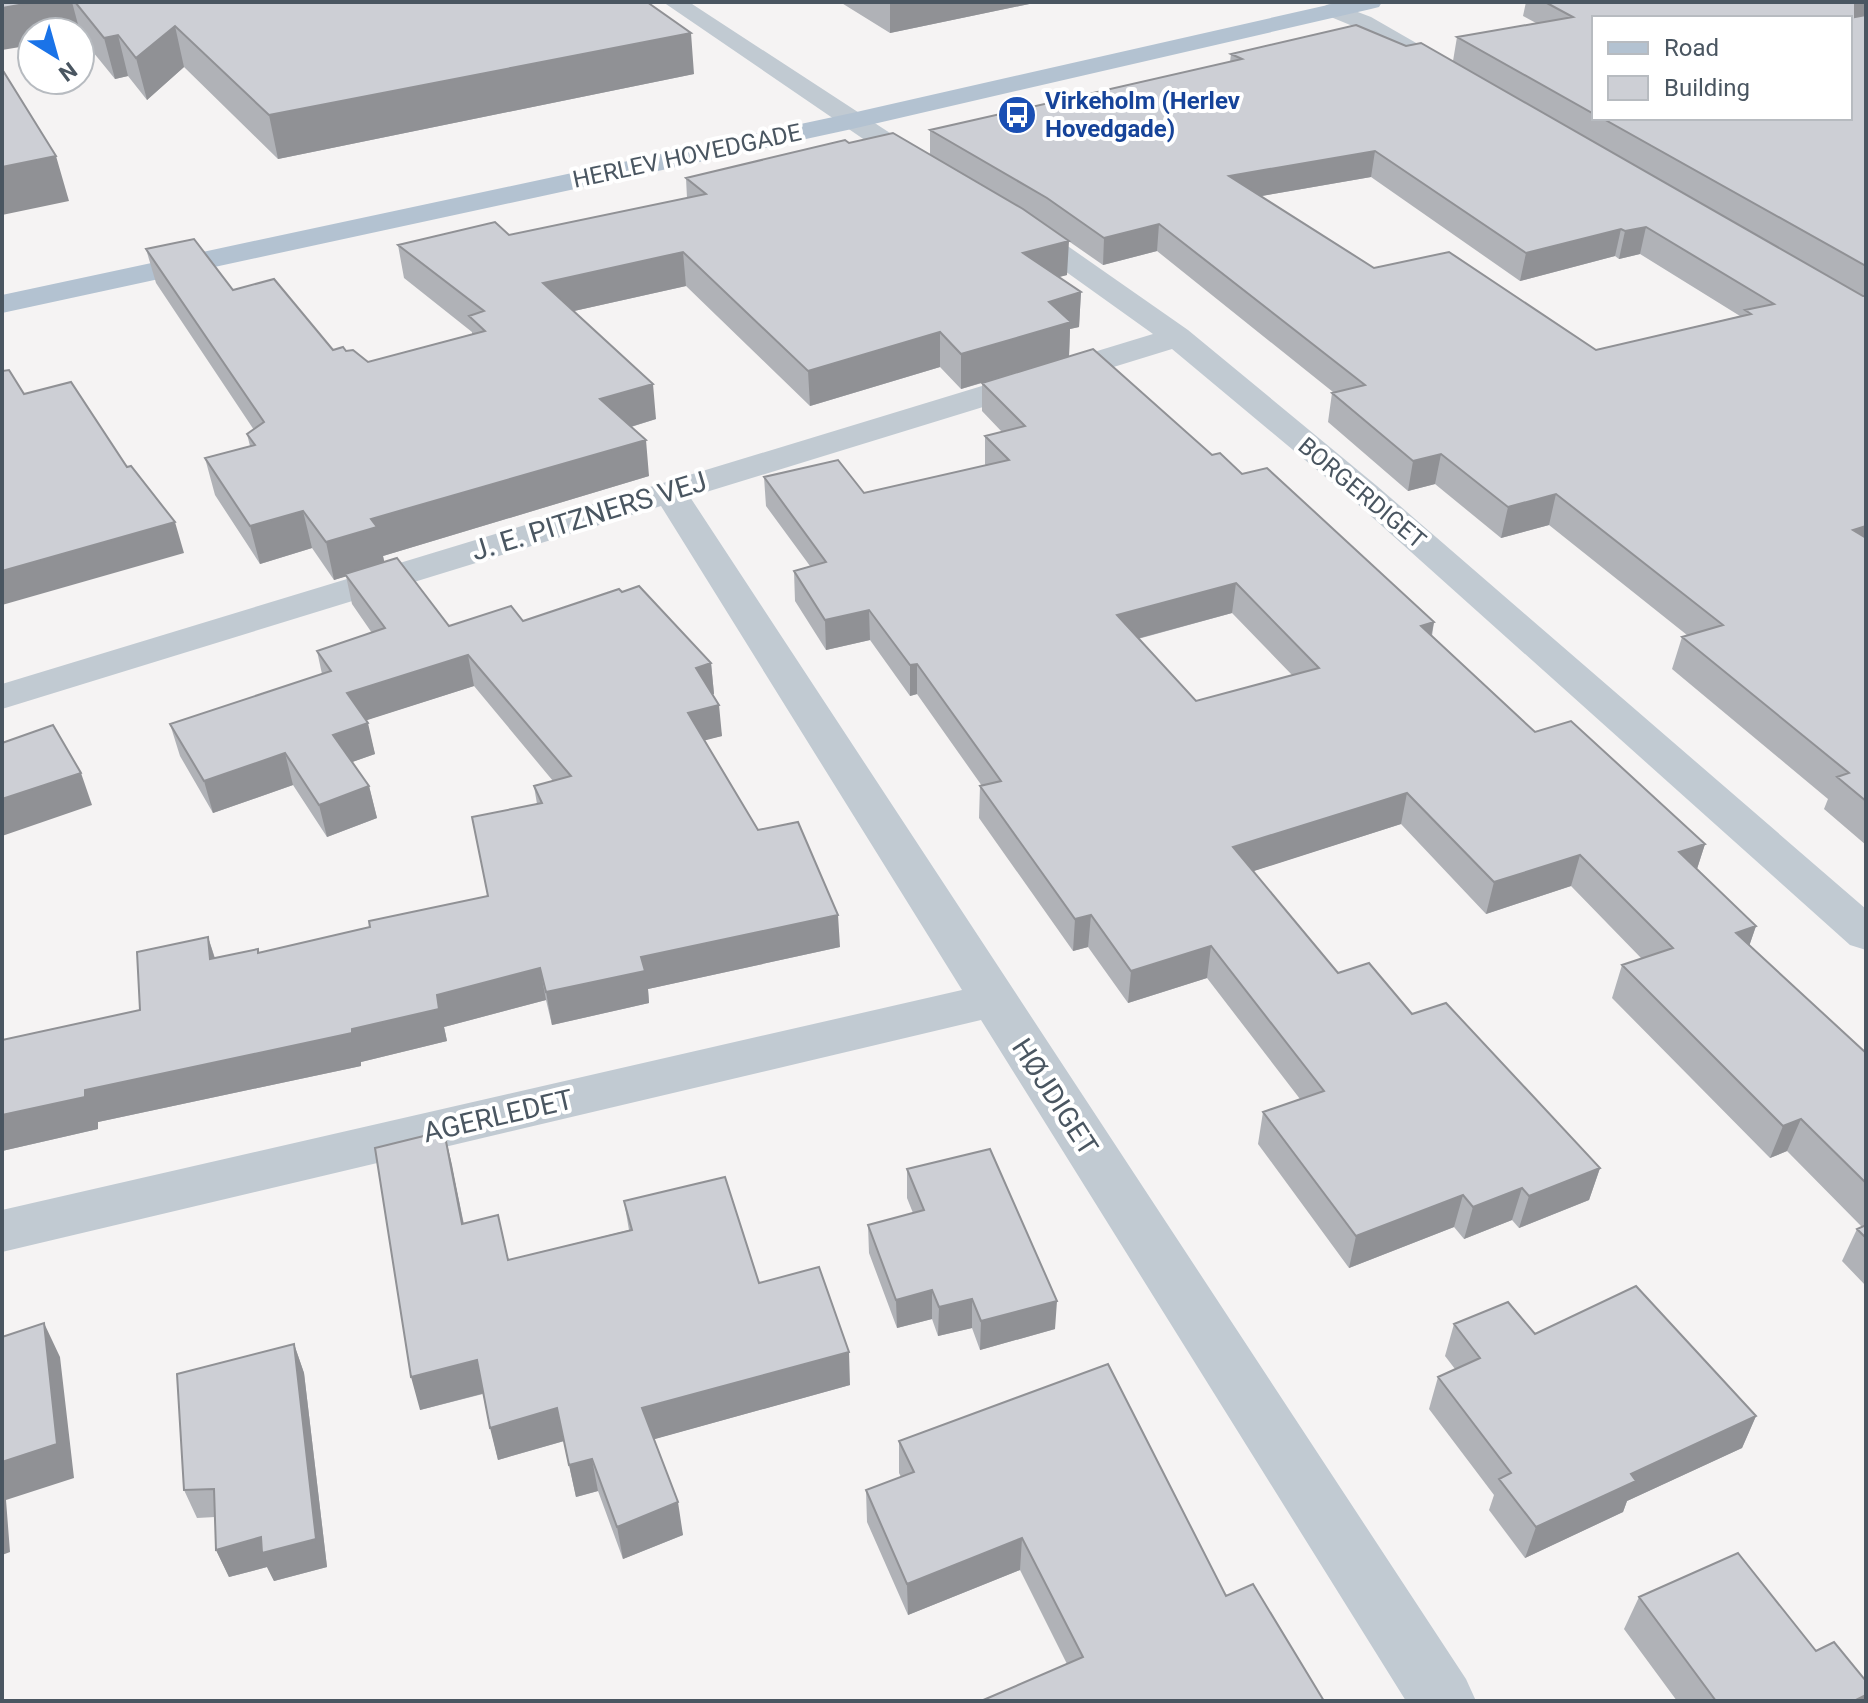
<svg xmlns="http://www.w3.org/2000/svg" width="1868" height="1703" viewBox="0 0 1868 1703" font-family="Roboto,sans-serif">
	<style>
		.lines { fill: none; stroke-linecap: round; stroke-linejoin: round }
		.minor { fill: #c1cad2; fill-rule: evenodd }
		.major { fill: #b3c2d1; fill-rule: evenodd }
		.wall { fill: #b0b2b7; fill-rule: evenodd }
		.shaded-wall { fill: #909195 }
		.building { fill: #cdcfd5; stroke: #909195; stroke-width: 2; fill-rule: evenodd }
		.labels { text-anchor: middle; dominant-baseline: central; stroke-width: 8; stroke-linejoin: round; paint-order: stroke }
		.far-transit-label { font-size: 24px; font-weight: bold; fill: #164399; stroke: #fff; text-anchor: start }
		.far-street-label { font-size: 24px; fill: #4a5661; stroke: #fff }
		.street-label { font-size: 28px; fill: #4a5661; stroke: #fff }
	</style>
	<rect width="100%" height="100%" fill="#f5f3f3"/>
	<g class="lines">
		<path class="minor" d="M663 2H689L936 163 939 169 936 175H916Z
			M1334 3 1371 17 1458 67 1461 72 1458 77H1440L1355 27 1326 15 1323 10 1326 5Z
			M1019 217 1029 219 1188 330 1377 486 1866 909V950L1850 945 1353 500 1172 349 690 497 1466 1679 1476 1701H1406L981 1020 2 1252V1210L962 990 661 506 2 709V684L1153 334 1009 231 1005 225 1009 219Z"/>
		<path class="major" d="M1341 2H1382L1379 7 1371 9 852 129 2 313V295L852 113Z"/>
	</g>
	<path class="wall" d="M2 2H647L694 74 278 159 184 67 147 100 128 76 115 79 80 36V32H32Z
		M840 2H1039L890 33Z
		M1526 2H1866V845L1824 809 1828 799 1672 669 1682 637 1687 635 1549 525 1501 538 1435 484 1408 491 1328 422 1332 393 1333 392 1157 251 1103 265 1044 224 1067 275 1058 277 1081 292 1079 327 1070 329 1069 356 1212 455 1242 474 1434 622 1432 636 1535 732 1705 844 1697 869 1756 926 1749 946 1866 1053V1286L1842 1261 1857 1229 1862 1227 1787 1151 1770 1158 1612 998 1622 965 1642 959 1571 886 1486 914 1401 824 1253 871 1338 973 1412 1014 1600 1168 1589 1200 1519 1228 1512 1220 1464 1239 1454 1227 1349 1268 1258 1144 1263 1112 1300 1099 1207 978 1128 1003 1088 947 1073 951 979 818 980 786H982L917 694 910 696 870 640 826 650 795 601 794 571 810 566 766 506 764 477 864 493 986 466 985 464V436L1002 432 982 411V383L961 389 940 367 810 406 686 286 574 311 656 419 631 427 649 476 383 556 384 562 449 626 523 621 711 663 714 694 712 695 722 736 704 740 758 830 840 947 648 989 649 1003 552 1025 546 1000 444 1027 447 1041 361 1062V1066L98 1122V1129L2 1151 140 1010 208 937 215 958 258 949 259 953 370 927 488 896 537 804 534 786 553 781 474 686 366 720 375 754 352 762 369 786 377 818 327 837 293 785 213 813 180 756 170 724 322 674 317 651 372 633 352 604 346 576 334 580 312 548 260 564 215 495 205 458 250 446 247 434 254 430 156 283 146 249 233 290 333 350 346 351 368 362 472 334V332L404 278 398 245 509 235 687 198 686 178 849 143 930 154V130L1230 62 1231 54 1406 46 1453 61 1457 37 1536 23 1523 16ZM1594 18 1850 118H1594ZM1371 177 1520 281 1615 256 1619 259 1640 254 1740 316 1596 350 1374 268 1261 196ZM1232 613 1292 675 1196 701 1138 639Z
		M444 1131 464 1224 508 1260 629 1230 624 1201 759 1283 850 1385 654 1439 683 1535 623 1559 598 1491 576 1497 564 1441 498 1460 483 1394 420 1410Z
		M907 1169 1055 1329 980 1350 972 1328 938 1336 932 1319 897 1328 869 1253 868 1225 913 1213 907 1198Z
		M1454 1324 1535 1334 1756 1416 1742 1448 1627 1501 1623 1512 1525 1558 1489 1510 1494 1495 1429 1409 1438 1377 1455 1369 1445 1356Z
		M294 1344 304 1373 327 1567 274 1581 267 1567 229 1577 216 1550 215 1517 197 1518 184 1490Z
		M899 1441 1226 1596 1067 1664 1020 1570 908 1615 867 1522 866 1490 901 1477 899 1473Z
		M1639 1597 1816 1651 1866 1701H1677L1624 1629Z"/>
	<path class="shaded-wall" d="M36 2H72L80 32H32V45L2 50V8Z
		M890 2H1039L890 33Z
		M1854 2H1866V19L1850 22Z
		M175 26 184 67 147 100 136 58Z
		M691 33 694 74 278 159 269 115Z
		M118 35 128 76 115 79 104 38Z
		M1375 151 1371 177 1227 202 1229 176Z
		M56 156 69 201 2 215V167Z
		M1159 224 1157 251 1103 265 1104 238Z
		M1646 227 1640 254 1619 259 1625 231Z
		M1621 229 1615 256 1520 281 1526 253Z
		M1069 241 1067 275 1022 287 1023 253Z
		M683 252 686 286 547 317 543 283Z
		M1081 292 1079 327 1070 329 1069 356 961 389V354L1049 302Z
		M940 332V367L810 406 808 371Z
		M653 384 656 419 604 435 600 399Z
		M646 440 649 476 383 556 385 565 334 580 326 542 371 519Z
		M1441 454 1435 484 1408 491 1413 461Z
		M1556 494 1549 525 1501 538 1508 507Z
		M303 511 312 548 260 564 250 526Z
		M175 522 184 553 2 605V571Z
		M1866 526V554L1853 530Z
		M1236 583 1232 613 1114 645 1117 615Z
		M869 610 870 640 826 650 825 620Z
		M1434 622 1428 652 1421 626Z
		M468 655 474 686 355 724 347 693Z
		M711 663 714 694 699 699 696 668Z
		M917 664V694L910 696V665Z
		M719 705 722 736 691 744 688 713Z
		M368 723 375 754 341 766 333 735Z
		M285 753 293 785 213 813 204 781Z
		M81 773 92 805 2 836V799Z
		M369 786 377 818 327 837 319 805Z
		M1407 793 1401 824 1229 879 1233 847Z
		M1705 844 1695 875 1679 852Z
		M1580 855 1571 886 1486 914 1494 882Z
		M838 915 840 947 648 989 649 1003 552 1025 546 992 641 957Z
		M1091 915 1088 947 1073 951 1075 919Z
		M1756 926 1745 958 1736 933Z
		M208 937 218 969 210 959Z
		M1211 946 1207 978 1128 1003 1131 971Z
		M540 968 546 1000 444 1027 447 1041 361 1062V1066L98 1122V1129L2 1151V1115L85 1090 352 1029 437 995Z
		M1801 1119 1787 1151 1770 1158 1783 1126Z
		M444 1131 452 1165 470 1257 462 1224Z
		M1600 1168 1589 1200 1519 1228 1529 1196Z
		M1522 1188 1512 1220 1464 1239 1473 1207Z
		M1463 1195 1454 1227 1349 1268 1356 1236Z
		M932 1290V1319L897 1328 896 1300Z
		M972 1299V1328L938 1336 939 1307Z
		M1057 1301 1055 1329 980 1350 981 1321Z
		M44 1323 60 1357 74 1478 6 1500 10 1552 2 1555V1462Z
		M294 1344 304 1373 327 1567 274 1581 267 1567 229 1577 216 1550Z
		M849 1352 850 1385 648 1441 642 1408Z
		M477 1360 485 1393 420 1410 411 1377Z
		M557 1408 564 1441 498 1460 490 1428Z
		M1756 1416 1742 1448 1627 1501 1623 1512 1525 1558 1536 1527 1631 1474Z
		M592 1459 598 1491 576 1497 569 1465Z
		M678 1502 683 1535 623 1559 617 1527Z
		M1022 1538 1020 1570 908 1615 907 1584Z
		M1866 1695V1701H1854Z"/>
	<path class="building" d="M2 2H36L2 8Z
		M75 2H647L691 33 269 115 175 26 136 58 118 35 104 38Z
		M1545 2H1855V17L1866 15V266L1602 118H1850V18H1594V114L1457 37 1573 17Z
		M1356 25 1406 46 1421 43 1863 296H1866V526L1853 530 1866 538V801L1837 777 1849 773 1682 637 1723 625 1556 494 1508 507 1441 454 1413 461 1332 393 1365 385 1159 224 1104 238 1047 198 930 130 1242 59 1231 54ZM1375 151 1526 253 1621 229 1625 231 1646 227 1774 304 1745 310 1751 314 1596 350 1449 252 1374 268 1229 176Z
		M2 69 56 156 2 167Z
		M893 133 1023 209 1069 241 1023 253 1081 292 1049 302 1071 322 961 354 940 332 808 371 683 252 543 283 653 384 600 399 646 440 371 519 377 527 326 542 303 511 250 526 205 458 255 445 247 434 264 422 146 249 194 239 233 290 274 279 333 350 343 347 346 351 353 350 368 362 485 331 469 316 484 311 398 245 495 222 509 235 706 194 686 178 845 140 849 143Z
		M1093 349 1212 455 1220 453 1242 474 1267 468 1434 622 1421 626 1535 732 1571 721 1705 844 1679 852 1756 926 1736 933 1866 1053V1183L1801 1119 1783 1126 1622 965 1673 948 1580 855 1494 882 1407 793 1233 847 1338 973 1369 963 1412 1014 1446 1003 1600 1168 1529 1196 1522 1188 1473 1207 1463 1195 1356 1236 1263 1112 1324 1091 1211 946 1131 971 1091 915 1075 919 980 786 1001 781 917 664 910 665 869 610 825 620 794 571 826 562 764 477 838 460 864 493 1009 460 985 436 1025 426 982 383ZM1236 583 1319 668 1196 701 1117 615Z
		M9 370 24 394 71 382 127 467 131 466 175 522 2 571V371Z
		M397 558 449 626 511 606 523 621 619 589 622 592 639 586 711 663 696 668 719 705 688 713 758 830 798 822 838 915 641 957 645 971 546 992 540 968 437 995 439 1009 352 1029V1033L85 1090V1097L2 1115V1040L140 1010 137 952 208 937 210 959 258 949V953L370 927 369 921 488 896 472 817 542 803 534 786 571 776 468 655 347 693 368 723 333 735 369 786 319 805 285 753 204 781 170 724 331 671 317 651 385 628 345 574Z
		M53 725 81 773 2 799V743Z
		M444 1131 462 1224 498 1215 508 1260 632 1230 624 1201 725 1177 759 1283 819 1267 849 1352 642 1408 678 1502 617 1527 592 1459 569 1465 557 1408 490 1428 477 1360 411 1377 375 1148Z
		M990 1149 1057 1301 981 1321 972 1299 939 1307 932 1290 896 1300 868 1225 924 1210 907 1169Z
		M1866 1225V1238L1857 1229Z
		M1636 1286 1756 1416 1631 1474 1636 1481 1536 1527 1499 1479 1511 1473 1438 1377 1480 1358 1454 1324 1508 1302 1535 1334Z
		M44 1323 57 1444 2 1462V1337Z
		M294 1344 316 1539 262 1553 261 1537 216 1550 214 1489 184 1490 177 1374Z
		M1108 1364 1226 1596 1253 1584 1324 1701H981L1083 1657 1022 1538 907 1584 866 1490 914 1472 899 1441Z
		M1738 1553 1816 1651 1834 1642 1866 1681V1695L1854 1701H1716L1639 1597Z"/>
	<defs>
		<g id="bus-disc" transform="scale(2)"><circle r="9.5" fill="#1a4fb4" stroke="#fff"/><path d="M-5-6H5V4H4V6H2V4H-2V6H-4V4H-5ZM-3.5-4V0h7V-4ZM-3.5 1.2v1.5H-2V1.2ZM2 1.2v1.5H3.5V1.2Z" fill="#fff"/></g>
	</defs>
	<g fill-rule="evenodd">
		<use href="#bus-disc" x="1017" y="115"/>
	</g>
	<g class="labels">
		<g class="far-transit-label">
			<text x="1045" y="101">Virkeholm (Herlev<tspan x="1045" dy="28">Hovedgade)</tspan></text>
		</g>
		<g class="far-street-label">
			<text transform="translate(687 156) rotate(-12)">HERLEV HOVEDGADE</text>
			<text transform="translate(1362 493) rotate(40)">BORGERDIGET</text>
		</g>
		<g class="street-label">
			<text transform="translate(589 516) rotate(-17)">J. E. PITZNERS VEJ</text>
			<text transform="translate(1055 1097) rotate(57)">HØJDIGET</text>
			<text transform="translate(498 1116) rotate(-13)">AGERLEDET</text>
		</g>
	</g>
	<rect width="1868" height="1703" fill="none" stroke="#4a5661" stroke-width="8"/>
	<rect x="1592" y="16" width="260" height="104" fill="#ffffff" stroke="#b7bbc0" stroke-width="2"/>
	<rect x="1608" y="42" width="40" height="12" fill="#b3c2d1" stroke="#b7bbc0" stroke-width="2"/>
	<text x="1664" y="56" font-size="24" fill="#4a5661">Road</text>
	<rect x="1608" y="76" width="40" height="24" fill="#cdcfd5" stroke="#b7bbc0" stroke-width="2"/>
	<text x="1664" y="96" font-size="24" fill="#4a5661">Building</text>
	<g transform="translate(56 56) rotate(143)"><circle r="38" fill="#ffffff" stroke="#b7bbc0" stroke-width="2"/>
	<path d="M0-6L14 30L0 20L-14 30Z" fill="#1a73e8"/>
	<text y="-12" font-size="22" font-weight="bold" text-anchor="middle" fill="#4a5661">N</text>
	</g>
</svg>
